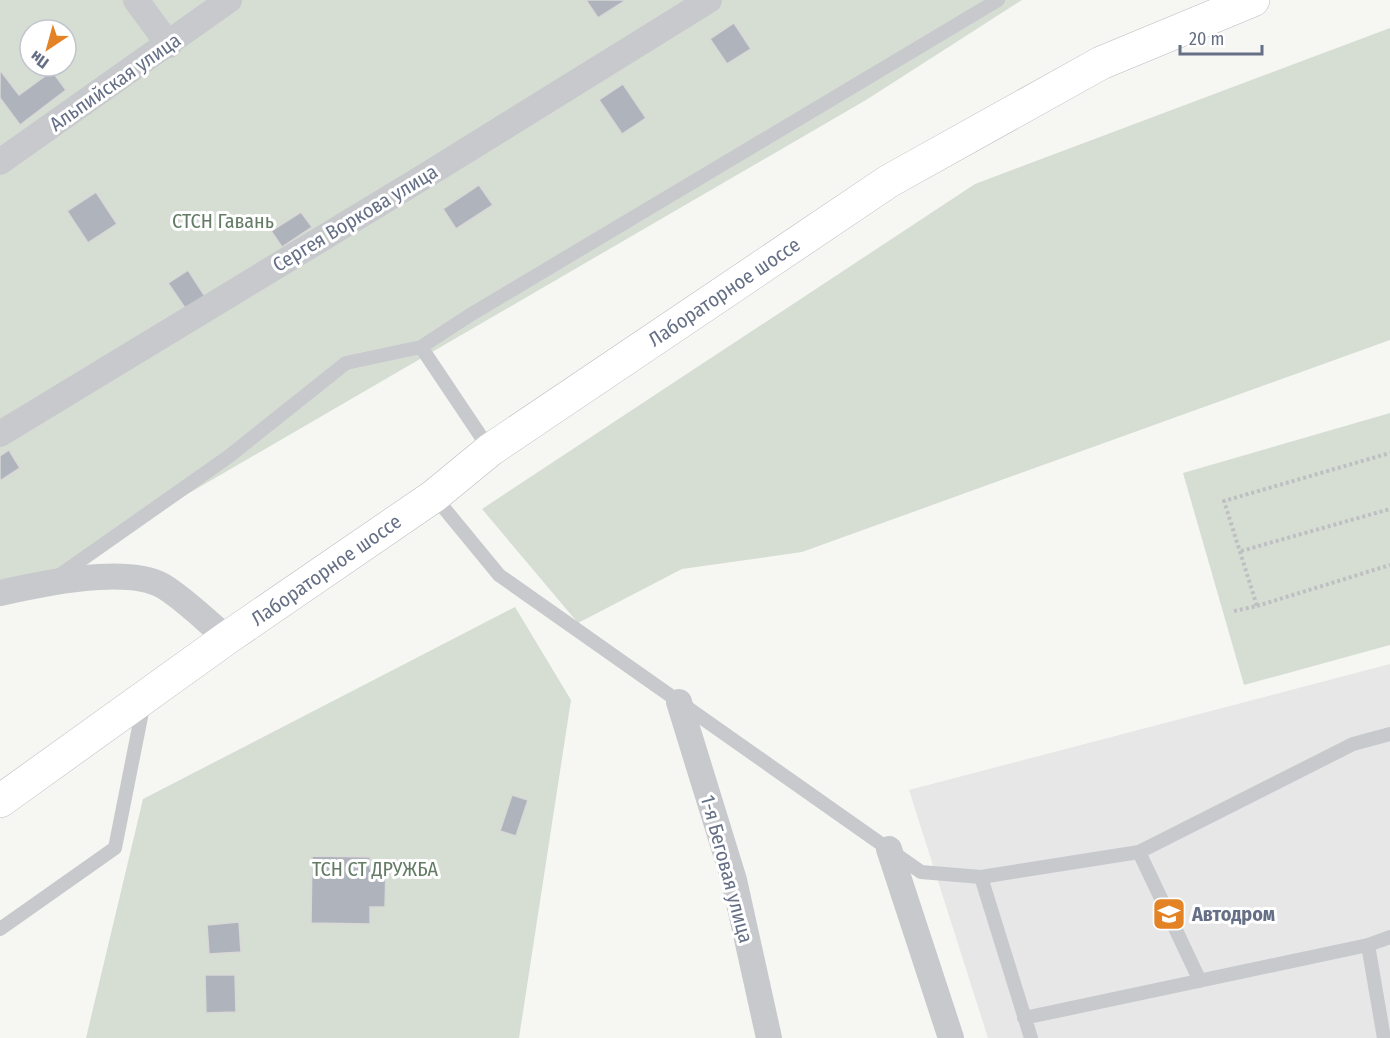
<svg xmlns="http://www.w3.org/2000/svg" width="1390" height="1038" viewBox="0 0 1390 1038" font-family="'Fira Sans Condensed',sans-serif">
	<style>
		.built { fill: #e7e7e7 }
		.green { fill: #d6ded4; fill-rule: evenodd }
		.building { fill: #afb3bc; stroke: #d8d8d6; stroke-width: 1.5 }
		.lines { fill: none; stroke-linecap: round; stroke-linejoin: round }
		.primary-casing { stroke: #b9bbc0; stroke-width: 34 }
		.path { stroke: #bebfc2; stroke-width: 4; stroke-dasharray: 3 3; stroke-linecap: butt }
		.lane { stroke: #c7c9cd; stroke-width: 14 }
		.street { stroke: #c7c9cd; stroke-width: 26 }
		.primary { stroke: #fff; stroke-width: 33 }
		.labels { text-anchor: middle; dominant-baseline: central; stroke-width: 6; stroke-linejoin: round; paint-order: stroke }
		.street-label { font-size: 20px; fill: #656f85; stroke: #fff }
		.park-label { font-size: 20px; fill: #647c65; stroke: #fff }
		.poi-label { font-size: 20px; font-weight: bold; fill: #656f85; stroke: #fff; text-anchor: start }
	</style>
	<rect width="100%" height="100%" fill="#f6f7f3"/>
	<path class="built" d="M1390 664V1038H988L909 790Z"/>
	<path class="green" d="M0 0H1022L866 100 0 603ZM30 30H66V66H30Z
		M1390 28V340L802 552 682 569 578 623 482 509 975 184Z
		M1390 413V645L1244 685 1183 473Z
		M515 607 571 700 519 1038H86L143 799Z"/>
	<path class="building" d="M586 0H626L598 18Z
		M734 23 751 49 727 64 710 39Z
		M0 70 19 95 52 71 66 90 20 125 0 98Z
		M623 84 646 118 622 134 599 100Z
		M479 185 493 205 456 229 443 209Z
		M96 192 117 224 88 243 67 211Z
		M301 212 312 227 282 247 271 231Z
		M188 270 206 298 187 311 168 283Z
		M9 450 20 468 0 481V456Z
		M512 795 528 800 516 836 500 831Z
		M312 856 370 857V868H386L385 907H370V924L311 923Z
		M239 922 241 952 209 954 207 925Z
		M205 975H235L236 1012 206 1013Z"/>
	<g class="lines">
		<g class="primary-casing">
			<path id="primary" d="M0 801 227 638 434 496 490 450 889 181 1101 63 1253 0"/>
		</g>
		<path class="path" d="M1241 551 1390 509
			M1257 606 1390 565
			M1234 611 1257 606 1224 501 1390 453"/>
		<path class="lane" d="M421 347 490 450
			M434 496 499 575 921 872 981 877 1139 852 1353 744 1390 734
			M57 577 228 457 346 363 421 347 470 315 998 0
			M1139 852 1200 981
			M981 877 1031 1038
			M0 929 115 848 144 702
			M1368 945 1384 1038
			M1024 1018 1368 945 1390 937"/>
		<path class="street" d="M136 0 169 45
			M0 162 229 0
			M0 434 430 173 709 0
			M0 593C40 584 126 565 163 586 186 600 207 622 227 638
			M679 702 734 880 769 1038
			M889 849 951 1038"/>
		<use href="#primary" class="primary"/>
	</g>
	<defs>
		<g id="university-square" transform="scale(1.725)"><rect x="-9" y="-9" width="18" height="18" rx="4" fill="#e48226" stroke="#fff"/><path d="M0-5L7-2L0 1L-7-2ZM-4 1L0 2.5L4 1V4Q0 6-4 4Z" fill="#fff"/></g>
	</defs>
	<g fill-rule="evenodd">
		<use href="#university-square" x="1169" y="914"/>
	</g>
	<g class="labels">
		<g class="street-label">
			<text transform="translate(115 82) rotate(-35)">Альпийская улица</text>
			<text transform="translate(355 218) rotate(-31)">Сергея Воркова улица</text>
			<text transform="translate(724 292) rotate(-34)">Лабораторное шоссе</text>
			<text transform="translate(326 570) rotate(-35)">Лабораторное шоссе</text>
			<text transform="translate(727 869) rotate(75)">1-я Беговая улица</text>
		</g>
		<g class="park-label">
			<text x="223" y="221">СТСН Гавань</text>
			<text x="375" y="869">ТСН СТ ДРУЖБА</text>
		</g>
		<g class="poi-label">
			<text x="1192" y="914">Автодром</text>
		</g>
	</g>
	<g transform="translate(48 48) rotate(216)"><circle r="28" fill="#ffffff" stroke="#c1c5ce" stroke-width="1.5"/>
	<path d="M0-4.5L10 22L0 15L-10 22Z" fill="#e48226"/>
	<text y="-9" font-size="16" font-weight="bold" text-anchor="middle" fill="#656f85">Пн</text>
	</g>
	<path d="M1180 45v9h82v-9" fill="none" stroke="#656f85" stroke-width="3"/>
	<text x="1189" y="45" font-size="18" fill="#656f85" stroke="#ffffff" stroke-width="4.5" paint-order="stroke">20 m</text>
</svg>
